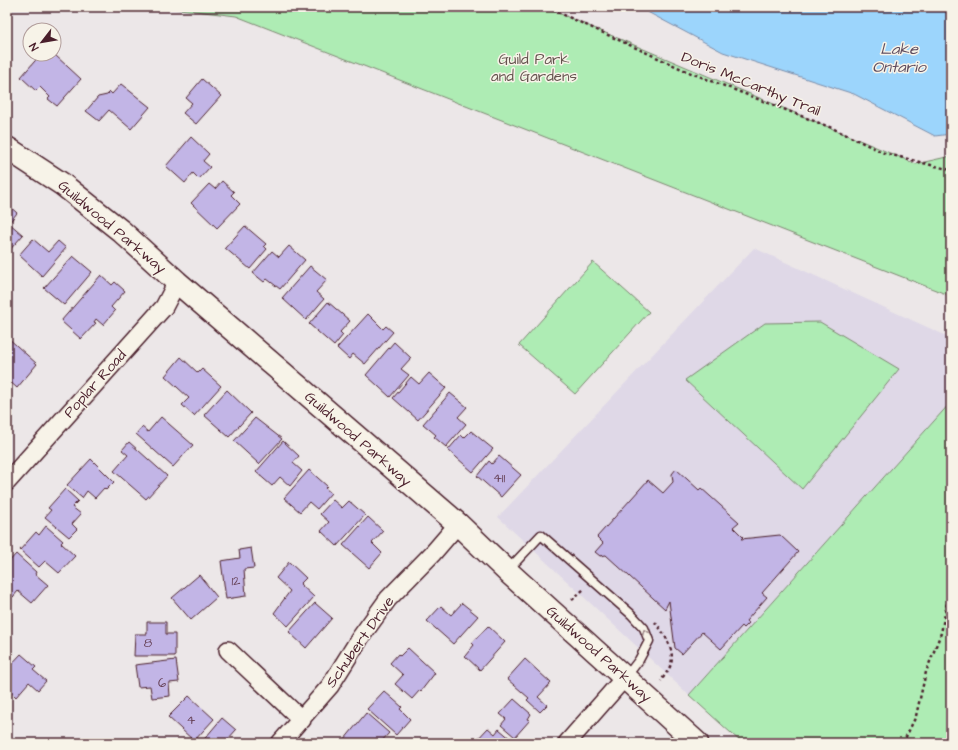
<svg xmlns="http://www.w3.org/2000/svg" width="958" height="750" viewBox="0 0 958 750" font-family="'Architects Daughter',sans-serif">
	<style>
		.built { fill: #dfd8e7 }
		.green { fill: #aeecb4; stroke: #7c8670 }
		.water { fill: #9cd5fc; stroke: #7b8ca8 }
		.building { fill: #c2b5e6; stroke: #4a1f2b }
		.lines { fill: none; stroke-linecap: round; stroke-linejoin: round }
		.lane-casing { stroke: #4a1f2b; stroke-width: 11 }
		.street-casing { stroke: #4a1f2b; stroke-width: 20 }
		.secondary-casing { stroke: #4a1f2b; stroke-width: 25 }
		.path { stroke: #4a1f2b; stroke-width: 2.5; stroke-dasharray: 3 3; stroke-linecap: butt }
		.lane { stroke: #f7f3e8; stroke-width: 8 }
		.street { stroke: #f7f3e8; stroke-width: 17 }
		.secondary { stroke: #f7f3e8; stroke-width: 22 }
		.oneway { stroke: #a0898a }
		.labels { text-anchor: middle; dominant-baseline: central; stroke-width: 3; stroke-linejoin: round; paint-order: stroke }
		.number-label { font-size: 13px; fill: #68445a }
		.park-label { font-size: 15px; fill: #63524d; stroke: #f7f3e8 }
		.street-label { font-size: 15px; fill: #4a1f2b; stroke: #f7f3e8 }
		.water-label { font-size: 16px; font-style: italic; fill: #5e4c5f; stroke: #f7f3e8 }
	</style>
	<rect width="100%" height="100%" fill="#ece7e8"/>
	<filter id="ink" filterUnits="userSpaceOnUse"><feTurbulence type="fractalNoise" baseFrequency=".025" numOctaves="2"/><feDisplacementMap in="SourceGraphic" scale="8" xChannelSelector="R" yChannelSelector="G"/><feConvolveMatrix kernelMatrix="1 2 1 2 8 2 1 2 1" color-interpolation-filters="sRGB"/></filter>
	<g filter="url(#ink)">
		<path class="built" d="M754 248 951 338V402L689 695 498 517Z"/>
		<path class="green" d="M163 7H544L916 164 951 156V296L236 16Z
			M593 262 649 312 575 394 519 345Z
			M820 322 899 369 802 489 685 380 765 323Z
			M951 402V743H742L689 695Z"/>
		<path class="water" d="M638 7H951V134L935 136 854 94 723 52Z"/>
		<path class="building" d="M41 54H48L52 58 55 55 81 79 57 106 48 99 50 97 40 87 36 91 21 77Z
			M202 79 221 96 196 124 183 113 192 103 186 98Z
			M121 84 150 107 131 129 109 110 99 121 86 111 98 97 107 95 110 92 112 94Z
			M191 137 209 154 203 161 210 167 199 179 193 173 185 183 166 166Z
			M222 181 234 192 231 195 240 204 217 228 191 203 209 184 215 189Z
			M7 204 17 213 9 223 23 235 7 253Z
			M245 226 266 244 264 246 267 249 250 269 225 248Z
			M33 239 48 252 58 241 66 248 42 276 19 255Z
			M289 246 305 260 280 289 267 279 264 282 253 273 272 251 279 257Z
			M73 256 92 272 64 305 44 288Z
			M310 266 327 280 316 292 324 299 306 320 282 298Z
			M101 275 112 285 115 282 125 291 111 307 115 311 103 325 96 319 94 322 96 323 81 339 61 321Z
			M328 302 350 321 340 332 343 335 334 346 309 324Z
			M368 314 383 329 386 326 393 332 365 364 353 354 349 359 337 348Z
			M7 337 37 364 17 388 7 379Z
			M394 342 411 358 401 369 409 375 390 397 366 375Z
			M181 357 198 373 202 369 221 386 194 416 182 405 189 398 165 376Z
			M429 373 446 388 418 420 393 398 411 377 419 384Z
			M227 390 251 413 229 437 204 415Z
			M450 393 467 407 458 417 466 424 446 447 434 437 436 435 423 424Z
			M7 397 12 402 7 408Z
			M161 417 193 445 173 467 136 434 142 427 148 432Z
			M255 418 282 439 259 464 234 441Z
			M471 431 493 449 473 472 448 450 461 435 464 438Z
			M283 441 299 456 293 463 302 471 290 486 280 477 272 486 256 472Z
			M129 442 167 476 146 499 114 471 128 455 122 450Z
			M499 456 521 475 501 497 477 476 489 461 492 464Z
			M91 459 114 482 106 490 104 488 95 498 87 491 82 498 67 485Z
			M676 469 699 490 701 488 739 522 733 527 743 537 741 539 780 535 798 552 762 593 767 597 746 621 749 623 744 628 742 626 721 649 702 632 682 654 675 648 669 601 665 609 606 555 600 556 595 552 603 543 597 537 648 480 663 493 673 482 672 474Z
			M309 470 327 486 325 488 331 493 317 509 309 502 300 512 284 498Z
			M65 489 78 501 72 507 81 514 72 524 77 529 69 537 45 517 51 510 48 508Z
			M333 500 342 508 349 501 365 515 337 546 321 531 329 522 320 514Z
			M368 517 383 531 372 543 382 553 369 568 343 545Z
			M46 526 63 541 61 543 75 556 59 573 45 561 39 567 20 550 36 532 39 535Z
			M251 548 254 568 244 569 246 596 226 599 221 561 240 558 239 550Z
			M16 554 36 572 35 574 48 585 32 603 18 591 13 597 7 592V564Z
			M289 562 306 578 300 584 314 597 288 626 274 613 290 591 276 578Z
			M199 575 217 597 191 620 172 598Z
			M315 603 332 618 306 648 289 632Z
			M462 603 478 616 453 644 427 621 441 606 451 615Z
			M147 622H166V634H175V656H134L135 634H147Z
			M488 626 505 642 480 670 465 656 474 645 472 643Z
			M408 648 435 673 421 691 420 690 412 699 395 684 403 675 390 663 398 654 400 656Z
			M21 654 36 667 33 670 46 681 38 690 29 682 16 697 12 693 7 699V669Z
			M525 659 551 683 538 697 547 705 540 712 527 700 529 698 507 679Z
			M176 660 179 682 169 683 170 696 152 698 150 686 138 687 135 665Z
			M384 691 402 707 400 709 410 719 396 735 367 709Z
			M189 696 214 719 194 741 168 717Z
			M514 699 531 714 528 719 530 720 515 737 501 725 506 719 500 714Z
			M366 713 389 733 380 743H348L344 740Z
			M222 718 236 730 228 739 230 741 229 743H201Z
			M488 728 495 734 499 729 512 740 510 743H474Z"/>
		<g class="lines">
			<g class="lane-casing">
				<path id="lane" d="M508 570 541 535 631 614 644 628 649 641 639 660 626 677"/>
			</g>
			<g class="street-casing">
				<path id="street" d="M7 482 164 307 177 282
					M228 650 302 720
					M280 743 330 686 360 638 388 599 433 553 458 524
					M567 743 625 677"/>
			</g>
			<g class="secondary-casing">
				<path id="secondary" d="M7 148 62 184 121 231 177 282 458 524 507 571 697 743"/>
			</g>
			<path class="path" d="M547 7 686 71 832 128 884 153 951 170
				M572 600 584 589
				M655 622C664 633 675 649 671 664 669 670 664 676 661 681
				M903 743 916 716 926 672 941 633 951 584"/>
			<use href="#lane" class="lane"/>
			<use href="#street" class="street"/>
			<use href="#secondary" class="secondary"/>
		</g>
		<defs><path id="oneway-chevron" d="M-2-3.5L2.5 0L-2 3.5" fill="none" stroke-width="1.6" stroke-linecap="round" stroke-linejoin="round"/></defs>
		<use class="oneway" href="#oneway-chevron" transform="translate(645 632) rotate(-114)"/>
	</g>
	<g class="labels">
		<g class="number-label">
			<text x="499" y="478">411</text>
			<text x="236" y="581">12</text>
			<text x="148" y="643">8</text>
			<text x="162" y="683">6</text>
			<text x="191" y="720">4</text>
		</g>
		<g class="park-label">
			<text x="534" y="59">Guild Park<tspan x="534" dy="17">and Gardens</tspan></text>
		</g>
		<g class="street-label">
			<text transform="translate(751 84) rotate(22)">Doris McCarthy Trail</text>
			<text transform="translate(112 227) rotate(40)">Guildwood Parkway</text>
			<text transform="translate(95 384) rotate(-48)">Poplar Road</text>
			<text transform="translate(358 439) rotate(41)">Guildwood Parkway</text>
			<text transform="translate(360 642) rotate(-55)">Schubert Drive</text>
			<text transform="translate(599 654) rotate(42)">Guildwood Parkway</text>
		</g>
		<g class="water-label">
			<text x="899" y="49">Lake<tspan x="899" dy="18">Ontario</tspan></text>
		</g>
	</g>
	<rect width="958" height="750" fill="none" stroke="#f7f3e8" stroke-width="24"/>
	<rect x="12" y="12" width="934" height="726" fill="none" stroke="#4a1f2b" stroke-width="1.5" filter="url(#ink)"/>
	<g transform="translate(42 42) rotate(239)"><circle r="19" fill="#f7f3e8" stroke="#b29e9c"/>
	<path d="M0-3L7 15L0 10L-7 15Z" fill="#4a1f2b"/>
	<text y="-6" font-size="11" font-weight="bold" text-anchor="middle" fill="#4a1f2b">N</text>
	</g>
</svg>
